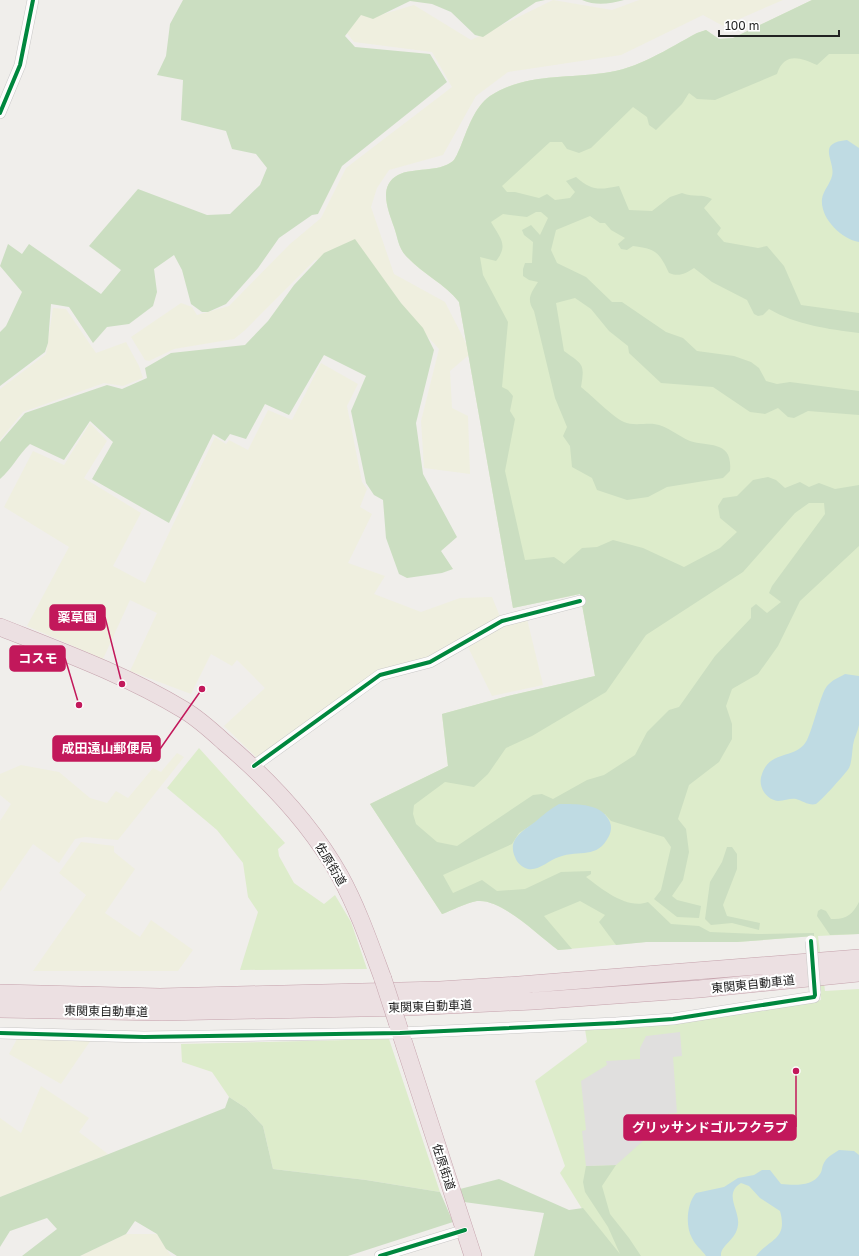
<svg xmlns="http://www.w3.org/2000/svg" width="859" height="1256" viewBox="0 0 859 1256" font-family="'Golos Text','Noto Sans JP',sans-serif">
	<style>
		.farmland { fill: #efefdf }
		.grass { fill: #ddeccb }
		.forest { fill: #cbdec1; fill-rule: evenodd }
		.parking { fill: #e0dfde }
		.water { fill: #bfdbe3 }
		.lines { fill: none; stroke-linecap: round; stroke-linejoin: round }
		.minor-casing { stroke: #c9c8c7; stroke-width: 12 }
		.highway-casing { stroke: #c5a2ac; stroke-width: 18 }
		.minor { stroke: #fdfcfc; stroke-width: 11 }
		.highway { stroke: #ece0e2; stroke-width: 17 }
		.minor-bridge-casing { stroke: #c9c8c7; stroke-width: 12; stroke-linecap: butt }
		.highway-bridge-casing { stroke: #c5a2ac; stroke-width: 18; stroke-linecap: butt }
		.minor-bridge { stroke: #fdfcfc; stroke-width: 11 }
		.highway-bridge { stroke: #ece0e2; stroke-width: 17 }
		.cycleway-casing { stroke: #fff; stroke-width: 6 }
		.cycleway { stroke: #00873e; stroke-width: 4 }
		.labels { text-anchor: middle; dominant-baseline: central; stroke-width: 4; stroke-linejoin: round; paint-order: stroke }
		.street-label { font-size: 12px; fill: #222; stroke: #fff }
		.leader { fill: none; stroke: #c2185b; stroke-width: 1.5 }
		.callout-dot { fill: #c2185b; stroke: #fff; stroke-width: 1.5 }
		.callout { fill: #c2185b; stroke: #c2185b; stroke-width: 1.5 }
		.callout-label { font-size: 13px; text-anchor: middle; font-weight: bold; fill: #fff }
	</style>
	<rect width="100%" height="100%" fill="#f0eeeb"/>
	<path class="farmland" d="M553 0 612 10 639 0H783L723 26 703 15 621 55 508 72 476 96 443 155 389 170 377 188 371 207 394 274 445 302 471 353 450 371 452 408 468 416 470 474 424 468 421 421 439 349 399 306 358 251 315 260 244 331 234 339 174 349 149 361 145 360 131 337 181 303 192 307 197 315 229 306 290 244 321 218 346 168 452 87 432 52 354 42 327 8 377 16 414 5 471 40Z
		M53 308 66 309 96 353 126 342 139 366 143 378 123 386 104 383 23 412 0 440V389L46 354Z
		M321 363 358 384 347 406 362 482 367 489 360 507 372 514 348 563 385 576 374 594 421 612 460 598 492 597 501 619 429 660 383 671 257 758 224 726 265 688 237 660 232 666 211 654 191 694 130 671 157 613 130 600 103 659 27 626 69 547 4 507 33 451 64 465 90 423 107 441 84 478 141 513 113 566 145 583 215 437 226 444 229 440 248 450 268 410 292 420Z
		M527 619 543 685 492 696 467 645 502 625Z
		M177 753 184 757 118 840 85 837 75 839 59 863 33 844 0 892V821L11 804 0 795V774L21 765 59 772 90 798 107 803 116 791 128 798 153 768 161 772Z
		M81 842 114 846V852L135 869 105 913 140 937 151 920 193 950 178 971H33L86 895 59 873Z
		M17 1039 91 1040 61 1084 9 1054Z
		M41 1086 89 1118 79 1132 108 1154 0 1197V1118L21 1133Z
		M126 1234H157L171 1256H80Z"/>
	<path class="grass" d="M812 0H859V934L818 936 825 991 859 989V1256H611L560 1173 565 1166 535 1081 587 1042 585 1029 710 1018 821 1000 814 936 737 942H646L558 950C539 936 504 901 480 901 471 900 451 911 442 914L370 804 448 766 442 714 508 696 595 676 580 594 513 608 459 302C445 284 423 274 407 257 398 248 398 238 394 227 389 212 377 186 398 175 413 167 438 173 453 161 456 158 458 152 460 148 467 131 474 107 490 96 526 73 563 79 604 73 638 69 667 49 697 33L706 30 719 39 733 38Z
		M199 748 285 843 278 849 279 856 294 883 324 904 335 895 351 922 367 969 240 970 258 912 248 897 243 863 217 830 167 788Z
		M389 1039 440 1192 366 1180 273 1169 263 1126 246 1108 229 1097 212 1072 182 1062 181 1044Z"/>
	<path class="forest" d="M183 0H545L536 2 483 37 475 35 451 12 432 4 410 1 373 19 361 15 345 36 355 47 430 54 447 82 342 166 318 214 312 215 279 238 258 268 226 304 208 312H202L191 304 182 270 174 255 154 269 157 292 153 306 129 324 107 327 93 343 69 307 51 304 48 343 45 352 0 386V332L6 326 22 292 0 266 8 244 22 254 29 244 101 294 121 270 89 246 138 189 207 215 230 214 260 185 267 168 256 154 232 149 226 131 181 120 183 80 157 75 166 56 170 24Z
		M582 0H624C609 4 596 6 582 0Z
		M812 0H859V54H829L817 65C800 57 784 52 777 74L715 100 697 99 689 93 682 104 656 130 649 125 647 117 633 107 591 148 579 153 567 149 562 142H550L502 186 507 192H515L539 198 547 194 555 200 570 198 575 192 566 181 576 177C592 191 599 190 619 186L629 210 652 211 670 197 682 193C695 198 701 193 712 199L704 208 721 228 717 234 724 242 758 248 767 246 784 266 801 305 859 313V333C828 329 796 325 769 309L763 315 758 316 754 314 747 300 712 282 694 268C685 274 679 277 669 273 659 252 656 249 633 246L627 250 621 249 618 244 625 238 611 230 605 223H600L590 216 556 230 551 250 557 263 586 277 612 302H622L666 332 683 338 697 351 734 356 751 362 759 368 766 381 777 384 790 382 859 391V415L808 411 794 418 788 417 778 408 765 414 750 412 713 387 661 383 629 353 628 346 609 331 591 309 575 298 556 303 564 351C583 365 585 363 581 387 591 395 614 418 624 422 632 426 646 423 654 424 668 426 678 436 690 441 709 447 733 440 730 471L723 478 667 487 648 497 627 500 597 490 592 478 572 467 570 446 563 436 567 427 555 398 534 311C526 299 531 293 538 282L529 280 523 276V269L525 263H532L533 242 524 235 522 230 531 225 540 235 548 218 541 212H536L527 217 503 214 491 222C500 238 509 245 496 261L480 257 483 275 508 322 502 387 508 390 513 396 510 411 515 419 505 471 525 560 554 557 564 564 582 548 597 547 613 540 643 548 684 567 720 548 737 532 720 518 718 506 723 498 737 496 753 480 768 477 776 480 785 488 800 482 809 487 819 483 835 489 859 485V546L800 601 778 646 758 674 732 689 726 706 732 724V739L719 762 689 785 678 819 686 829 689 852 683 880 672 896 677 900 701 906 699 918 677 917 654 899 661 890 671 847 664 837 611 821 605 814 533 824 519 833 512 844 443 875 453 893 482 880 497 891 525 889 561 872 591 871V874L586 877C602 889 627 910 648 902L671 924 699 926 710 932 758 934 814 933V936L737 942H646L616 945 599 922 605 915 580 901 544 916 572 949 558 950C539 936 504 901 480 901 471 900 451 911 442 914L370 804 448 766 442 714 508 696 595 676 580 594 513 608 459 302C445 284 423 274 407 257 398 248 398 238 394 227 389 212 377 186 398 175 413 167 438 173 453 161 456 158 458 152 460 148 467 131 474 107 490 96 526 73 563 79 604 73 638 69 667 49 697 33L706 30 719 39 733 38ZM809 503H824L825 514 772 586 769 593 781 602 767 613 756 604 751 608V618L715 656 679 707 669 710 647 732 635 755 604 775 587 780 553 799 542 794 533 795 457 846 437 842 416 824 413 814 414 805 445 782 474 787 488 774 506 748 532 736 606 692 646 635 743 572 795 513Z
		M355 239 401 303 423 328 434 350 416 423 423 474 457 537 441 551 453 569 442 573 407 578 399 574 386 538 383 500 374 495 366 483 351 411 366 376 324 355 289 415 265 404 246 439 230 434 225 441 213 434 169 523 92 479 113 442 90 421 64 460 30 444C18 455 12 469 0 479V442L25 413 107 385 122 389 147 378 145 368 171 353 245 345 268 321 294 285 324 253Z
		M727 847H732L737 854V869L723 905 727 916 760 923 759 930 732 923 711 925 705 919 710 882 722 862Z
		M859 902V934L830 935 817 916 818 911 821 909 826 911 831 919C846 920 852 915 859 902Z
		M229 1097 246 1108 263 1126 273 1169 366 1180 440 1192 453 1222 348 1256H177L166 1249 157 1234 135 1221 126 1234 80 1256H22L57 1229 47 1218 10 1231 0 1247V1197L225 1108Z
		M616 1165 602 1186 610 1214 629 1238 641 1256H534L544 1213 464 1202 460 1189 499 1179 569 1210 583 1208 620 1254 608 1227 585 1192 583 1182 586 1166Z"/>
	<path class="parking" d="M680 1032 682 1056 673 1057 677 1113 650 1116 652 1133 616 1165 586 1166 582 1131 586 1130 581 1081 607 1065 606 1061 640 1059V1048L646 1036Z"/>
	<path class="water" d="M847 140 859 148V242C841 239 820 218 822 199 823 191 830 184 832 176 836 161 815 143 847 140Z
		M845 674 859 676C859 691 859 710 859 725 858 731 854 738 853 745 852 752 852 762 849 768 846 773 820 802 816 804 809 806 803 801 796 799 790 798 785 801 778 801 766 800 757 786 762 774 770 749 797 760 807 740 813 728 821 693 827 686 832 680 838 678 845 674Z
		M559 804C573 804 598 803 607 817 612 824 612 829 609 836 597 860 580 849 559 857 549 860 539 871 528 869 522 867 517 863 515 857 507 839 523 831 535 822 543 815 550 809 559 804Z
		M839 1150 854 1151 859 1155V1256H756C770 1238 788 1240 780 1211L760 1198 749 1186 741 1183C723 1194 740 1210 738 1225 736 1241 720 1245 721 1256H706C702 1250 695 1245 692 1238 685 1226 687 1203 696 1193L724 1187 738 1178 754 1175 762 1170H770L781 1184C794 1185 812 1187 820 1174 822 1172 822 1167 823 1165 826 1157 833 1154 839 1150Z"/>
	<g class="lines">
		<g class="minor-casing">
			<path id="minor" d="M0 113 20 65 33 0
				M254 766 380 675 430 662 502 621 580 601
				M0 1033 144 1037 400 1033 616 1023 673 1019 814 997 815 992
				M380 1256 465 1230"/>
		</g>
		<g class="highway-casing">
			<path id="highway" d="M0 627C63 652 126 675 184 710 199 719 212 731 224 742 269 780 311 824 340 876 358 909 370 944 383 979
				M0 993 160 997 440 990 519 985 859 958
				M0 1009 162 1012 408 1007 533 1001 699 989 859 973
				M397 1022 473 1256"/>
		</g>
		<use href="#minor" class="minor"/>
		<use href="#highway" class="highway"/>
		<g class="minor-bridge-casing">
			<path id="minor-bridge" d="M811 941 815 992"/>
		</g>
		<g class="highway-bridge-casing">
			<path id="highway-bridge" d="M383 979 397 1022"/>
		</g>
		<use href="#minor-bridge" class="minor-bridge"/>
		<use href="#highway-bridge" class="highway-bridge"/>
		<g class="cycleway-casing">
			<path id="cycleway" d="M0 113 20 65 33 0
				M254 766 380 675 430 662 502 621 580 601
				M0 1033 144 1037 400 1033 616 1023 673 1019 814 997 815 995 811 941
				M380 1256 465 1230"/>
		</g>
		<use href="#cycleway" class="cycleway"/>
	</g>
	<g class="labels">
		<g class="street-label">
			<text transform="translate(331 864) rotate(59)">佐原街道</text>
			<text transform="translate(753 984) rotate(-6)">東関東自動車道</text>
			<text transform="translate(430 1006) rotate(-2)">東関東自動車道</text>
			<text transform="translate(106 1011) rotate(1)">東関東自動車道</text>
			<text transform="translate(444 1167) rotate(72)">佐原街道</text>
		</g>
	</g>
	<path class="leader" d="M122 684L105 617M79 705L65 658M202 689L160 749M796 1071L796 1127"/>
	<g class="callout-dot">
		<circle cx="122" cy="684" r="4"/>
		<circle cx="79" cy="705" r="4"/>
		<circle cx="202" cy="689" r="4"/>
		<circle cx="796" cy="1071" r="4"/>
	</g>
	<g class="callout">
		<rect x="50" y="605" width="55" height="25" rx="4"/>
		<rect x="10" y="646" width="55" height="25" rx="4"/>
		<rect x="53" y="736" width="107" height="25" rx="4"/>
		<rect x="624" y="1115" width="172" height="25" rx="4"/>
	</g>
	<g class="callout-label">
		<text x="77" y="622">薬草園</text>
		<text x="38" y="663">コスモ</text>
		<text x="107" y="753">成田遠山郵便局</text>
		<text x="710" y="1132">グリッサンドゴルフクラブ</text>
	</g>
	<path d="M719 30v6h120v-6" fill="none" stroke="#222222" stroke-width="2"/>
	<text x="725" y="30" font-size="12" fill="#222222" stroke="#ffffff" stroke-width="3" paint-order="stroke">100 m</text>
</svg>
